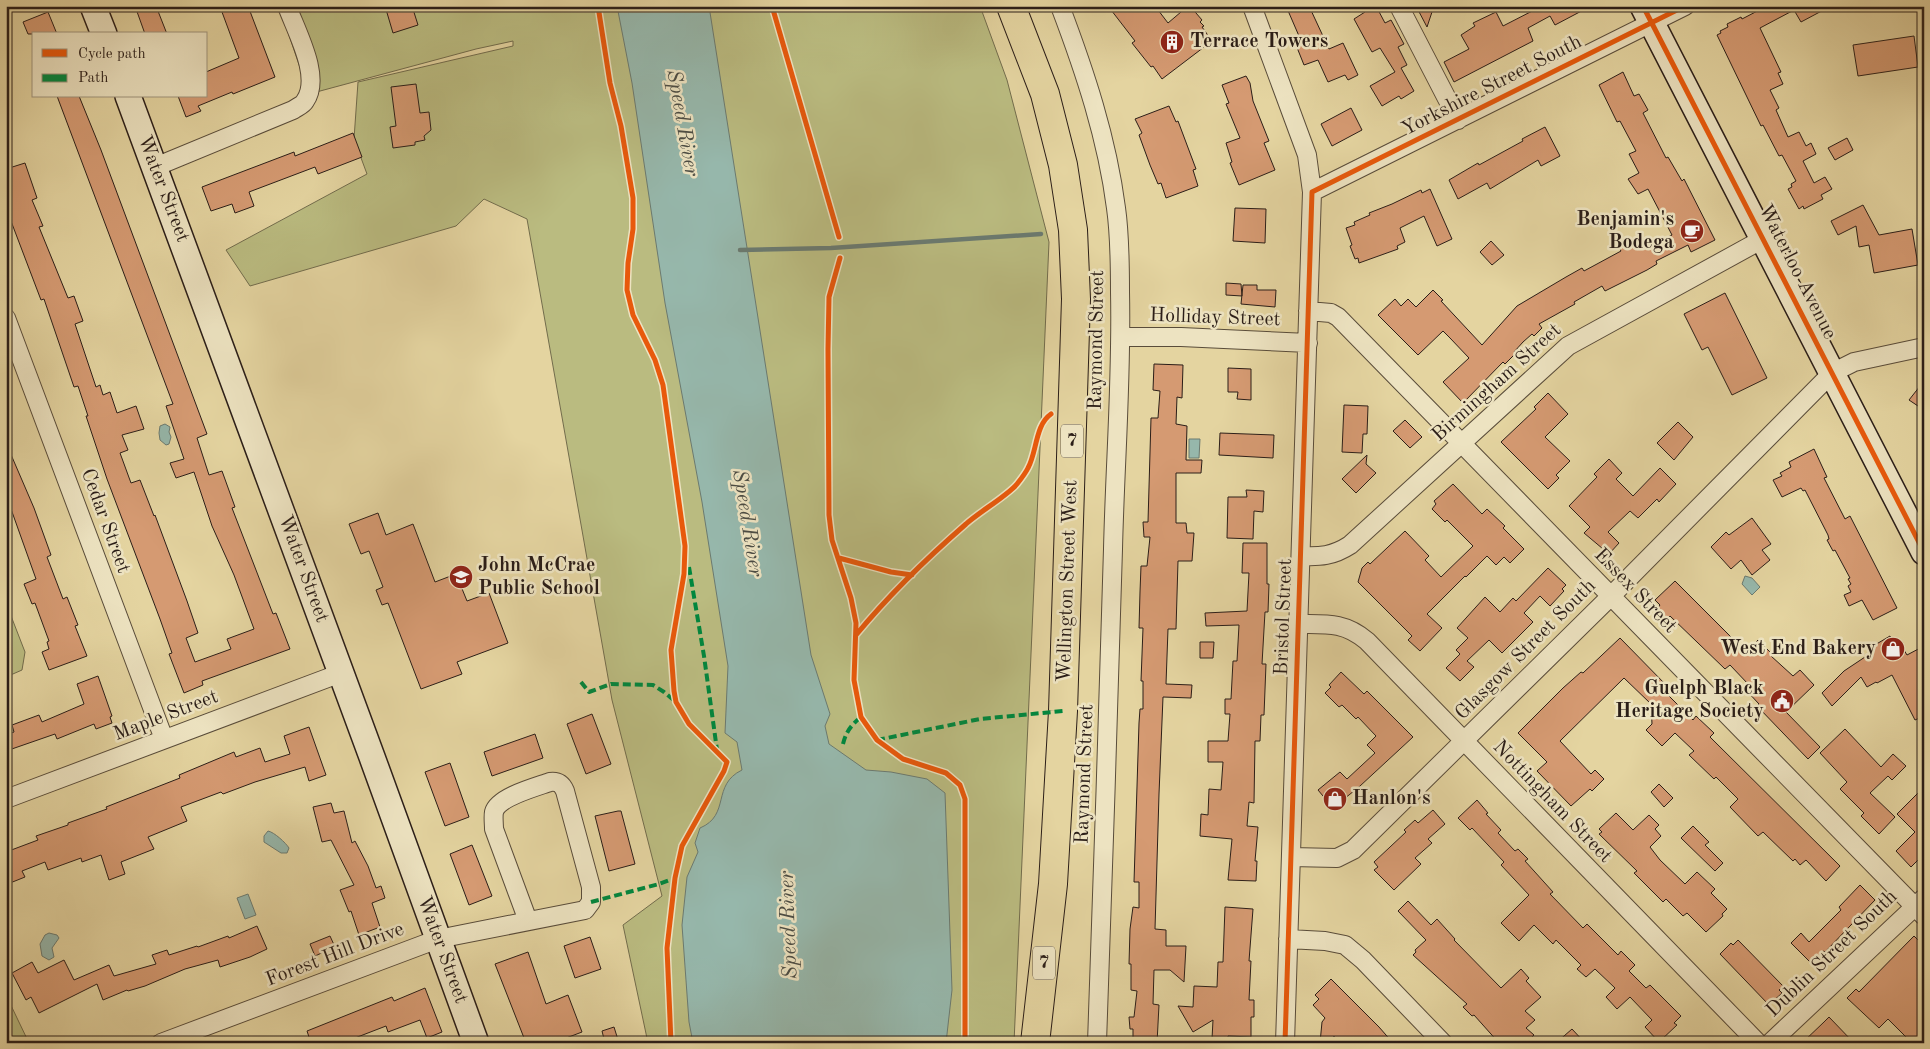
<svg xmlns="http://www.w3.org/2000/svg" width="1930" height="1049" viewBox="0 0 1930 1049" font-family="'Old Standard TT',serif">
	<style>
		.green { fill: #babb80; stroke: #726c4c }
		.water { fill: #96b7ab; stroke: #6b7a70 }
		.lines { fill: none; stroke-linecap: round; stroke-linejoin: round }
		.stream { stroke: #6b7a70; stroke-width: 4.5 }
		.building { fill: #d59a72; stroke: #2b1e18 }
		.street-casing { stroke: #594c3a; stroke-width: 20 }
		.secondary-casing { stroke: #2b1e18; stroke-width: 28 }
		.primary-casing { stroke: #2b1e18; stroke-width: 30 }
		.street { stroke: #ede3c1; stroke-width: 18 }
		.secondary { stroke: #ede3c1; stroke-width: 25 }
		.primary { stroke: #e4d4a0; stroke-width: 28 }
		.quiet { stroke: #00873e; stroke-width: 4; stroke-dasharray: 8 4; stroke-linecap: butt }
		.cycleway-casing { stroke: #ede3c1; stroke-width: 8 }
		.cycleway { stroke: #e8590c; stroke-width: 5 }
		.labels { text-anchor: middle; dominant-baseline: central; stroke-width: 5; stroke-linejoin: round; paint-order: stroke }
		.shield { fill: #ede3c1; stroke: #65594b; stroke-width: 1 }
		.shield-label { font-size: 19px; font-weight: bold; fill: #2b1e18 }
		.poi-label { font-size: 20px; font-weight: bold; fill: #2b1e18; stroke: #ede3c1; text-anchor: start }
		.street-label { font-size: 20px; fill: #2b1e18; stroke: #ede3c1 }
		.water-label { font-size: 21px; font-style: italic; fill: #4b4c44; stroke: #ede3c1 }
	</style>
	<rect width="100%" height="100%" fill="#e4d4a0"/>
	<filter id="stains"><feTurbulence type="fractalNoise" baseFrequency=".004" numOctaves="4"/><feColorMatrix values="0 0 0 0 .2 0 0 0 0 .09 0 0 0 0 .02 0 0 0 .5 -.17"/></filter>
	<radialGradient id="worn" r=".72"><stop offset=".6" stop-color="#630" stop-opacity="0"/><stop offset="1" stop-color="#630" stop-opacity=".3"/></radialGradient>
	<path class="green" d="M279 6H980L1007 80 1049 242 1014 1043H648L623 925 662 896 612 700 527 219 484 199 456 226 250 286 226 250 367 174 354 139 358 82 513 46V41L476 49 309 94Z
		M6 603 25 652 22 670 6 677Z
		M6 995 29 1043H6Z"/>
	<path class="water" d="M617 6H709L811 655 830 714 825 726 829 744 866 770 891 772 927 779 945 793 952 990 946 1043H693L689 1022 682 925 687 877 698 852 695 843 700 828C731 815 711 785 742 770L737 742 725 733 728 666 702 502 665 303 632 83Z
		M165 424 170 427 169 432 171 437 169 444 166 445 160 440 159 433 160 426Z
		M1189 439H1200L1199 458H1189Z
		M1745 576 1752 578 1760 587 1752 595 1742 584Z
		M268 831C274 832 286 843 289 848L287 853H281L264 842V836Z
		M248 894 256 915 245 919 237 898Z
		M49 933 57 935 59 938 52 948 54 957 49 960 42 956 40 944 45 935Z"/>
	<g class="lines">
		<path class="stream" d="M740 250 831 248 1041 234"/>
	</g>
	<path class="building" d="M135 6H156L167 34H145Z
		M237 6H248L275 77 233 94 232 92 198 106 201 111 186 117 178 96H206V72L239 58 222 12Z
		M385 6H412L418 25 393 33Z
		M1108 6H1155L1168 23 1188 6H1190L1202 20 1200 22 1204 26 1202 27 1212 41 1162 79 1153 66 1151 67 1132 43 1135 41Z
		M1286 6H1309L1329 49 1343 43 1358 75 1348 80 1345 75 1328 82 1318 60 1304 65 1296 45 1302 43Z
		M1361 6H1376L1385 23 1391 20 1404 44 1398 47 1407 65 1401 68 1414 91 1401 99 1399 96 1382 106 1370 86 1395 72 1380 48 1372 52 1354 19 1365 12Z
		M1416 6H1434L1427 27Z
		M1542 6H1591L1555 25 1550 16 1528 28 1533 41 1454 82 1444 62 1469 49 1461 35 1475 26 1473 23 1496 12 1503 26Z
		M1767 6H1831L1801 22 1794 10 1760 28 1781 72 1778 73 1783 84 1770 90 1779 108 1776 110 1788 137 1799 132 1806 146 1811 143 1816 154 1803 161 1814 183 1825 177 1832 189 1821 195 1823 199 1804 209 1803 206 1799 209 1788 189 1792 187 1791 184 1796 181 1782 155 1779 156 1763 125 1761 126 1717 35 1721 33 1720 31 1728 27 1727 24 1741 17 1742 19Z
		M48 12 57 34H28L23 22Z
		M1914 36 1918 67 1858 76 1853 45Z
		M1623 72 1634 96 1639 94 1648 110 1643 113 1666 158 1668 157 1682 181 1684 179 1715 240 1691 252 1688 245 1656 261 1657 264 1647 270 1605 291 1602 286 1574 302 1575 304 1539 324 1542 328 1534 336 1532 334 1523 342 1514 352 1516 353 1505 364 1503 362 1463 403 1443 382 1469 358 1450 338 1443 331 1418 355 1378 315 1395 299 1401 306 1408 299 1416 307 1433 290 1443 300 1441 301 1482 345 1517 306 1566 277 1582 268 1584 271 1621 251 1619 248 1637 238 1642 248 1647 245 1648 247 1672 235 1648 189 1638 194 1628 179 1639 173 1629 154 1636 151 1620 121 1617 122 1599 85Z
		M1246 76 1250 83 1253 101 1269 141 1264 143 1275 170 1239 185 1230 163 1232 162 1226 143 1240 138 1226 104 1229 103 1222 85Z
		M416 84 420 113 429 112 431 130 424 136 425 140 415 142V145L393 148 390 127 396 126 391 87Z
		M57 96H79L101 150 207 434 197 438 209 475 222 471 235 507 232 508 273 614 276 613 290 649 202 681 203 685 184 693 169 654 172 653 160 619 107 479 86 416H88L78 386 74 387 44 299 41 300 6 208V169L25 163 37 198 32 200 43 226 39 227 68 298 74 296 83 321 75 324 96 387 100 385 103 395 110 392 117 413 136 406 144 429 122 435 128 450 120 453 131 483 140 480 154 516 155 515 187 601 198 633 186 638 195 662 231 649 227 639 254 629 234 575 212 526 194 472 176 478 170 463 184 459 166 406 173 404Z
		M1169 106 1176 122 1178 121 1196 169 1193 170 1198 186 1166 198 1161 183 1158 184 1150 165 1139 135 1142 133 1135 119Z
		M1351 108 1362 130 1332 146 1321 124Z
		M1545 127 1560 156 1541 166 1538 160 1490 189 1487 183 1458 199 1449 180 1478 163 1479 165 1523 141 1522 139Z
		M353 133 362 157 318 174 315 167 249 192 254 206 235 213 232 204 211 211 202 187 294 152 295 156Z
		M1847 138 1853 150 1835 160 1828 148Z
		M1430 189 1452 239 1437 246 1424 216 1400 228 1405 242 1397 246 1398 249 1359 263 1358 258 1355 259 1350 246 1352 245 1346 228 1355 225 1354 222 1370 215 1369 213 1392 204 1421 190 1422 193Z
		M1863 205 1879 235 1912 229 1918 265 1874 273 1869 245 1859 247 1856 226 1838 235 1831 221Z
		M1235 208 1266 209 1265 243 1233 241Z
		M1491 241 1504 255 1492 265 1480 252Z
		M1226 283 1241 284 1242 296 1226 295Z
		M1243 285H1257V290H1276L1275 307 1241 304Z
		M1725 293 1767 378 1732 395 1708 347 1702 350 1684 314Z
		M1154 364 1183 365 1182 398 1177 397 1176 424 1187 426 1186 460H1202L1201 473H1176V523H1186L1187 533H1194L1192 561H1178L1176 629H1168L1166 684 1192 685 1191 698 1163 697 1159 794 1155 929 1166 930V946H1186L1184 982 1170 970H1154L1153 1004 1159 1005 1157 1043H1133V1029H1130L1129 1017H1134L1137 991 1131 990V964H1129L1130 929 1133 907 1139 908V882H1134L1139 723 1140 709H1143V681H1141L1143 628H1139L1140 592 1141 566H1147L1150 537H1144L1143 522H1148L1151 418H1158L1160 391 1153 390Z
		M1228 368 1251 369V400L1237 399 1238 392H1228Z
		M1924 381V410L1909 400Z
		M1548 393 1568 414 1545 437 1570 461 1556 475 1559 478 1548 489 1501 442 1536 409 1534 407Z
		M1344 405 1368 406 1367 434H1363L1362 453 1342 452Z
		M1405 420 1422 437 1410 448 1393 431Z
		M1678 422 1693 437 1674 460 1657 443Z
		M1220 433 1274 435 1273 458 1219 455Z
		M6 443 34 508 51 555 47 557 63 599 67 597 78 625 75 626 87 656 49 670 42 652 49 649 47 642 49 641 35 603 32 604 24 584 36 579 11 509 6 511Z
		M1814 449 1827 477 1824 478 1845 519 1850 516 1897 608 1873 620 1862 600 1849 606 1844 595 1851 592 1848 586 1851 584 1848 579 1850 578 1835 550 1833 551 1827 540 1829 539 1828 535 1805 490 1803 491 1801 488 1782 497 1773 480 1782 476 1780 473 1791 467 1789 462Z
		M1367 455 1366 464 1376 473 1356 493 1342 479Z
		M1609 459 1622 473 1616 479 1633 496 1660 468 1676 484 1659 502 1657 499 1638 518 1630 511 1608 532 1619 543 1609 554 1584 533 1590 527 1569 506 1597 477 1594 474Z
		M1453 484 1482 514 1487 509 1505 526 1503 528 1524 549 1510 563 1504 557 1496 565 1487 556 1466 577 1465 576 1427 614 1442 628 1420 651 1408 640 1412 636 1358 582 1362 568 1368 562 1370 564 1405 531 1429 556 1425 560 1441 577 1473 546 1447 520 1445 522 1432 509 1436 504 1434 501Z
		M1246 490 1264 491 1263 512 1254 511 1253 539 1227 538 1228 497H1247Z
		M378 513 386 535 413 524 435 582 456 574 467 601 489 593 508 643 457 662 462 674 421 689 388 603 382 605 376 590 383 587 369 551 361 554 349 524Z
		M1752 518 1771 544 1762 550 1770 560 1752 575 1741 560 1731 569 1711 547 1726 532 1729 535Z
		M1243 543H1267V584H1269L1268 612H1265L1262 664H1266L1264 715H1261L1260 741H1255L1254 803 1249 802 1247 826 1258 827 1255 861H1257L1256 881 1228 880 1232 839 1200 836 1201 814 1208 815 1209 789 1221 790 1223 762H1208V741H1228L1230 714H1225V699H1231L1233 661H1237L1239 625 1206 626 1205 613 1247 611 1249 573H1242Z
		M1548 568 1566 585 1562 589 1564 591 1550 606 1540 596 1524 613 1533 622 1502 653 1489 640 1467 661 1474 667 1460 681 1446 668 1460 654 1456 650 1468 638 1457 628 1485 597 1500 612 1513 598 1516 601Z
		M1675 581 1746 652 1758 640 1772 654 1771 656 1793 676 1800 670 1814 685 1786 712 1820 747 1808 759 1757 706 1759 704 1745 689 1749 685 1730 665 1725 669 1670 616 1667 619 1657 609 1660 605 1655 600Z
		M1890 636 1894 643 1898 640 1907 655 1924 646V716L1915 720 1892 675 1877 683 1876 682 1867 687 1861 677 1832 706 1822 693 1844 671 1871 653 1868 649Z
		M1620 638 1668 687 1664 691 1693 720 1696 716 1714 733 1710 737 1840 866 1826 881 1806 860 1800 865 1795 859 1793 861 1763 832 1758 836 1730 807 1738 799 1716 777 1714 779 1689 755 1694 751 1675 733 1662 746 1646 730 1652 724 1651 704 1624 678 1560 741 1591 774 1595 770 1604 779 1592 791 1590 789 1571 806 1537 771 1547 762 1518 733 1563 688 1581 672 1583 673Z
		M1200 642H1214L1213 658H1200Z
		M1341 672 1364 694 1367 691 1413 737 1360 786 1333 808 1318 790 1340 772 1347 779 1375 753 1367 745 1376 736 1358 717 1356 719 1342 705 1339 707 1325 693 1331 687 1329 685Z
		M98 676 112 716 110 717 112 723 96 729 94 724 57 739 55 734 6 751V735L14 732 12 725 39 715 42 722 84 704 77 684Z
		M592 714 611 764 586 774 567 724Z
		M309 727 326 775 309 781 305 767 255 782 223 794 221 792 181 807 187 821 148 837 154 849 121 862 125 874 109 880 101 855 82 862 81 858 48 870 45 862 22 871 25 877 10 883 6 873V852L38 840 36 836 68 825V823L107 809 106 807 180 778 179 775 234 752 236 757 260 748 265 762 290 754 284 736Z
		M1845 729 1881 767 1893 754 1906 766 1892 780 1888 776 1870 793 1895 817 1879 834 1861 816 1864 813 1840 789 1847 782 1820 753Z
		M535 734 543 758 492 776 484 752Z
		M450 763 469 817 445 826 425 772Z
		M1659 784 1673 798 1664 807 1651 792Z
		M1924 787V854L1911 867 1896 851 1915 832 1897 814Z
		M1477 800 1488 813 1486 814 1501 830 1498 833 1515 851 1518 849 1528 859 1525 861 1553 892 1550 894 1583 928 1587 924 1618 955 1621 951 1635 965 1629 971 1646 988 1650 985 1681 1016 1674 1023 1677 1025 1659 1042 1645 1027 1652 1020 1630 997 1617 1009 1606 997 1615 988 1595 969 1586 977 1577 969 1581 965 1556 940 1553 944 1534 925 1519 941 1501 923 1529 895 1501 865 1504 862 1472 828 1470 830 1458 818Z
		M331 803 334 813 344 811 352 843 355 841 368 866 376 888 381 886 385 898 372 903 380 927 359 935 351 911 349 912 340 890 354 885 331 840 322 842 313 807Z
		M1433 810 1445 824 1428 839 1432 843 1415 858 1421 864 1394 890 1374 870 1378 867 1374 862 1406 832 1404 830 1415 820 1418 823Z
		M618 811H621L635 864 609 871 595 816Z
		M1616 813 1633 830 1649 815 1659 825 1655 829 1661 836 1650 847 1660 860 1685 884 1697 872 1715 889 1711 893 1727 909 1722 914 1723 916 1706 932 1687 913 1683 916 1666 899 1663 902 1634 873 1637 871 1599 834 1602 832 1599 829Z
		M1693 826 1709 842 1705 845 1723 863 1715 871 1681 838Z
		M472 845 492 896 469 905 450 854Z
		M1860 885 1875 900 1825 952 1823 951 1811 963 1791 943 1801 933 1809 942 1841 910 1839 907Z
		M1408 901 1431 925 1437 919 1455 939 1454 940 1501 988 1521 969 1529 978 1526 981 1541 997 1525 1011 1535 1020 1526 1028 1534 1035 1526 1043H1499L1474 1015 1472 1016 1463 1007 1467 1004 1413 955 1416 952 1415 950 1426 940 1398 911Z
		M1225 907 1253 909 1249 961H1251L1249 1000H1254V1017H1251V1037L1228 1036V1040L1212 1039 1213 1020 1193 1032 1178 1006 1193 1007 1194 986 1217 987 1218 962H1223Z
		M257 926 267 949 250 957 220 967 218 960 185 969 145 986 128 991 127 990 103 1000 97 984 39 1013 31 997 26 1000 12 973 32 962 38 973 64 960 74 980 109 965 114 976 156 964 152 955 167 950 169 955 197 946 198 947 228 936 229 938Z
		M330 936 335 947 315 956 310 944Z
		M1914 936 1924 946V1043H1912L1888 1019 1879 1028 1847 998 1856 989 1859 992Z
		M590 937 601 969 575 978 564 946Z
		M1738 940 1783 986 1779 990 1782 993 1769 1005 1720 954 1731 943 1733 945Z
		M528 952 546 1004 568 995 582 1032 553 1043H526L495 964Z
		M1331 979 1379 1027 1393 1043H1341L1334 1036 1327 1043H1320L1322 1022 1325 1018 1313 1005 1319 999 1315 995Z
		M425 988 442 1032 427 1038 420 1020 388 1032 386 1026 342 1043H311L307 1031 392 997 394 1001Z
		M1829 1017 1854 1043H1802L1824 1022Z
		M614 1027 619 1043H605L602 1031Z
		M1572 1029 1585 1043H1556Z"/>
	<g class="lines">
		<g class="street-casing">
			<path id="street" d="M1060 6C1085 72 1107 138 1116 208 1120 236 1120 264 1120 292 1122 378 1115 463 1113 549 1108 714 1103 878 1097 1043
				M1252 6 1307 155 1312 192 1285 1043
				M1399 6 1458 120
				M155 167 293 110C297 107 303 105 305 101 322 77 296 31 287 6
				M1312 192 1685 6
				M1308 311 1331 313 1338 317 1924 916
				M6 318 164 739
				M1121 337H1181L1308 343
				M1301 556C1320 557 1333 556 1350 545L1568 346 1763 239
				M1299 624C1327 624 1345 622 1367 641L1758 1043
				M6 799 341 673
				M1291 857 1337 858 1353 850 1610 597 1832 373 1854 362 1924 347
				M1288 939 1325 941 1345 945 1363 960 1443 1043
				M161 1043 438 939 585 910 591 902V887L565 791C562 784 558 781 550 782 536 787 498 797 494 812 493 817 494 824 494 829L528 921
				M1770 1043 1924 898"/>
		</g>
		<g class="secondary-casing">
			<path id="secondary" d="M93 6 104 34
				M1643 6 1924 552
				M128 96 372 757 476 1043"/>
		</g>
		<g class="primary-casing">
			<path id="primary" d="M1011 6 1045 94 1063 165 1073 230 1076 299 1063 711 1053 884 1035 1043"/>
		</g>
		<use href="#street" class="street"/>
		<use href="#secondary" class="secondary"/>
		<use href="#primary" class="primary"/>
		<path class="quiet" d="M689 567 704 656 717 750
			M581 682 589 692 611 684 653 685 664 692 676 702
			M877 740 980 719 1063 711
			M843 744C846 732 851 725 861 717
			M591 902 659 884 675 878"/>
		<g class="cycleway-casing">
			<path id="cycleway" d="M598 6 610 83 621 126 633 198V229L628 263 627 290 633 315 655 360 663 385 685 546 684 574 671 650 674 691 676 702 689 724 727 762 724 771 682 846 675 878 667 948 671 1043
				M772 6 839 237
				M1643 6 1924 552
				M840 258 829 297 828 349 829 515 832 540 851 598 856 623 854 680 861 717 877 740 903 759 946 773 960 785 965 799V1043
				M839 558 891 572 912 575
				M856 635C889 595 927 558 966 524 979 512 1007 496 1017 484 1021 479 1025 474 1028 468 1037 452 1035 425 1051 414
				M1285 1043 1312 192 1685 6"/>
		</g>
		<use href="#cycleway" class="cycleway"/>
	</g>
	<defs>
		<g id="building-disc" transform="scale(1.25)"><circle r="9.5" fill="#8f2418" stroke="#ede3c1"/><path d="M-4-6H4V6H1V3H-1V6H-4ZM-2.5-4.3h1.7v1.8h-1.7ZM.8-4.3h1.7v1.8H.8ZM-2.5-1h1.7V.8h-1.7ZM.8-1h1.7V.8H.8Z" fill="#fff"/></g>
		<g id="cafe-disc" transform="scale(1.25)"><circle r="9.5" fill="#8f2418" stroke="#ede3c1"/><path d="M-5.5-4.5H6V0H3Q3 3.5 0 3.5H-2.5Q-5.5 3.5-5.5 0ZM3-3.2v2h1.7v-2ZM-6 4.5H4V6H-6Z" fill="#fff"/></g>
		<g id="school-disc" transform="scale(1.25)"><circle r="9.5" fill="#8f2418" stroke="#ede3c1"/><path d="M0-5L7-2L0 1L-7-2ZM-4 1L0 2.5L4 1V4Q0 6-4 4Z" fill="#fff"/></g>
		<g id="shop-disc" transform="scale(1.25)"><circle r="9.5" fill="#8f2418" stroke="#ede3c1"/><path d="M-5-2.5h2.3a2.7 3.5 0 0 1 5.4 0H5L5.5 6h-11ZM-1.5-2.5h3a1.5 2.3 0 0 0-3 0Z" fill="#fff"/></g>
		<g id="civic-disc" transform="scale(1.25)"><circle r="9.5" fill="#8f2418" stroke="#ede3c1"/><path d="M-.6-6.5H3V-4.5H.6V-3L4-1V1h2V6H-6V1h2V-1L-.6-3ZM-1.2 2.5V6h2.4V2.5Z" fill="#fff"/></g>
	</defs>
	<g fill-rule="evenodd">
		<use href="#building-disc" x="1172" y="42"/>
		<use href="#cafe-disc" x="1692" y="231"/>
		<use href="#school-disc" x="461" y="577"/>
		<use href="#shop-disc" x="1893" y="649"/>
		<use href="#civic-disc" x="1782" y="701"/>
		<use href="#shop-disc" x="1335" y="799"/>
	</g>
	<g class="labels">
		<g class="shield">
			<rect x="1061" y="424.5" width="22" height="33" rx="4"/>
			<rect x="1033" y="946.5" width="22" height="33" rx="4"/>
		</g>
		<g class="shield-label">
			<text x="1072" y="441">7</text>
			<text x="1044" y="963">7</text>
		</g>
		<g class="poi-label">
			<text x="1190" y="42">Terrace Towers</text>
			<text x="1674" y="220" text-anchor="end">Benjamin's<tspan x="1674" dy="23">Bodega</tspan></text>
			<text x="478" y="566">John McCrae<tspan x="478" dy="23">Public School</tspan></text>
			<text x="1876" y="649" text-anchor="end">West End Bakery</text>
			<text x="1764" y="689" text-anchor="end">Guelph Black<tspan x="1764" dy="23">Heritage Society</tspan></text>
			<text x="1352" y="799">Hanlon's</text>
		</g>
		<g class="street-label">
			<text transform="translate(1492 86) rotate(-27)">Yorkshire Street South</text>
			<text transform="translate(163 189) rotate(69)">Water Street</text>
			<text transform="translate(1797 272) rotate(63)">Waterloo Avenue</text>
			<text transform="translate(1215 318) rotate(2)">Holliday Street</text>
			<text transform="translate(1097 340) rotate(-89)">Raymond Street</text>
			<text transform="translate(1497 383) rotate(-42)">Birmingham Street</text>
			<text transform="translate(105 521) rotate(70)">Cedar Street</text>
			<text transform="translate(303 569) rotate(70)">Water Street</text>
			<text transform="translate(1068 581) rotate(-88)">Wellington Street West</text>
			<text transform="translate(1635 591) rotate(46)">Essex Street</text>
			<text transform="translate(1284 617) rotate(-88)">Bristol Street</text>
			<text transform="translate(1526 650) rotate(-45)">Glasgow Street South</text>
			<text transform="translate(166 716) rotate(-21)">Maple Street</text>
			<text transform="translate(1085 774) rotate(-88)">Raymond Street</text>
			<text transform="translate(1552 802) rotate(46)">Nottingham Street</text>
			<text transform="translate(442 950) rotate(70)">Water Street</text>
			<text transform="translate(1832 954) rotate(-44)">Dublin Street South</text>
			<text transform="translate(335 955) rotate(-21)">Forest Hill Drive</text>
		</g>
		<g class="water-label">
			<text transform="translate(682 123) rotate(80)">Speed River</text>
			<text transform="translate(747 523) rotate(81)">Speed River</text>
			<text transform="translate(789 925) rotate(-92)">Speed River</text>
		</g>
	</g>
	<rect width="1930" height="1049" fill="none" stroke="#e4d4a0" stroke-width="25"/>
	<rect x="8" y="8" width="1915" height="1034" fill="none" stroke="#2b1e18" stroke-width="2.5"/>
	<rect x="12" y="12" width="1905" height="1024" fill="none" stroke="#2b1e18"/>
	<rect x="32" y="32" width="175" height="65" fill="#ede3c1" stroke="#9f947d"/>
	<rect x="42" y="49" width="25" height="8" fill="#e8590c" stroke="#9f947d"/>
	<text x="78" y="58" font-size="15" fill="#2b1e18">Cycle path</text>
	<rect x="42" y="74" width="25" height="8" fill="#00873e" stroke="#9f947d"/>
	<text x="78" y="82" font-size="15" fill="#2b1e18">Path</text>
	<rect width="100%" height="100%" filter="url(#stains)"/>
	<rect width="100%" height="100%" fill="url(#worn)"/>
</svg>
